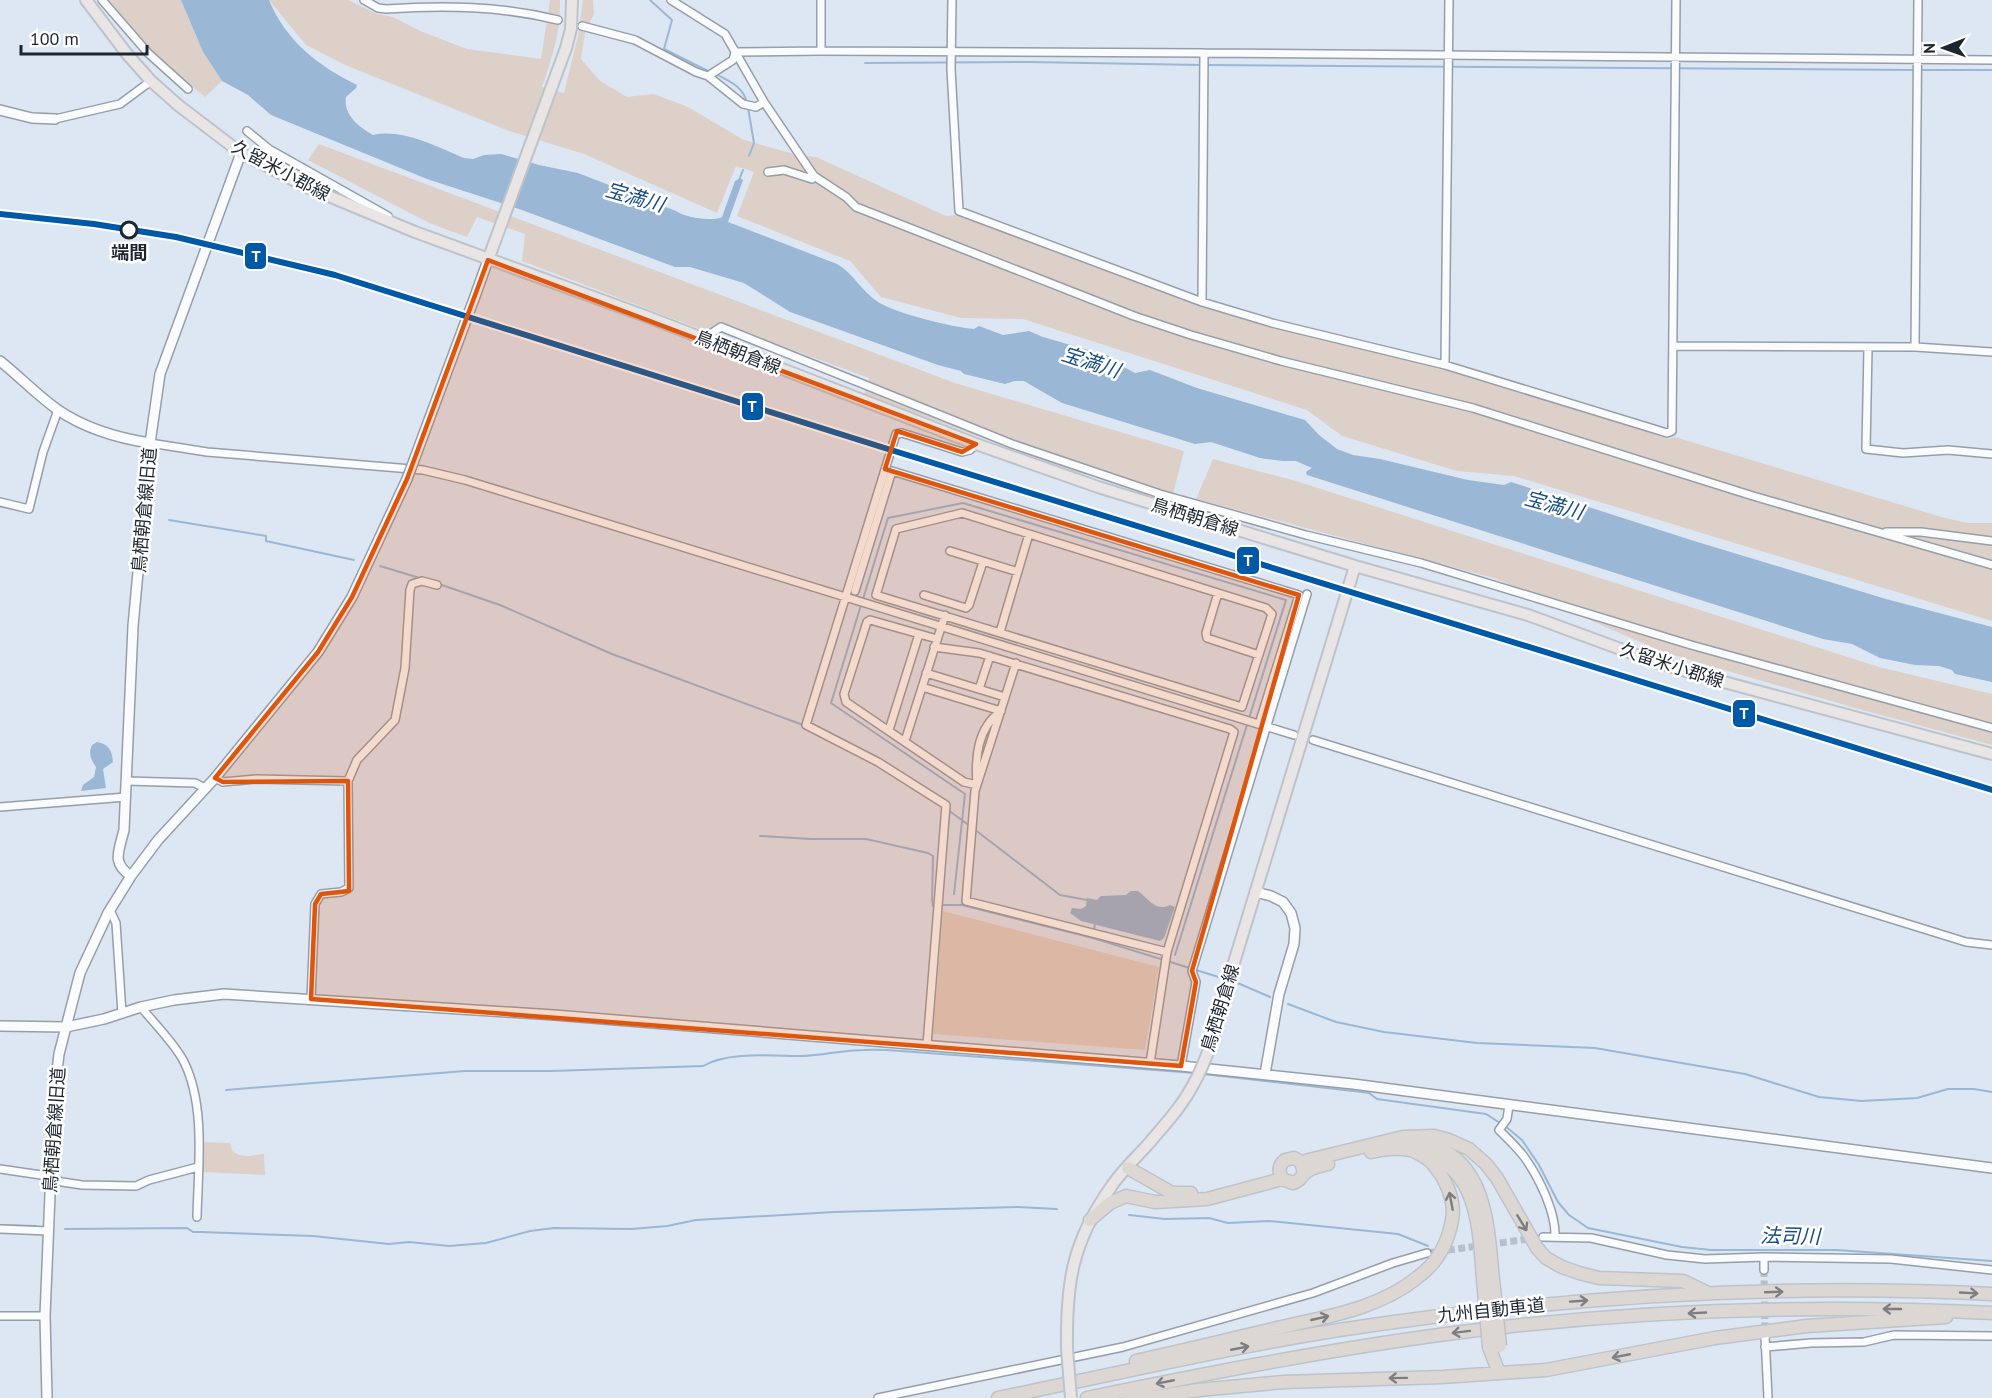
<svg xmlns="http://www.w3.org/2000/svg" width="1992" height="1398" viewBox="0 0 1992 1398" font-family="'PT Sans','Noto Sans JP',sans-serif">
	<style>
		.green { fill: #ddd0c8 }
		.water { fill: #9ab7d6 }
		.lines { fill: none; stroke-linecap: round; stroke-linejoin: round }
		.stream { stroke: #9ab7d6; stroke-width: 2 }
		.minor-tunnel { stroke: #b6c0cc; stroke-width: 7; stroke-dasharray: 7 3.5; stroke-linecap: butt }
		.minor-casing { stroke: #969ea8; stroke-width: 10 }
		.tertiary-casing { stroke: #969ea8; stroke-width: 12 }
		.primary-casing { stroke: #bdc3ca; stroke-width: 14 }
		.motorway-casing { stroke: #bdc3ca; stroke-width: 15 }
		.minor { stroke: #fafbfd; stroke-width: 7 }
		.tertiary { stroke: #fafbfd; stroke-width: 9 }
		.primary { stroke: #e8e5e4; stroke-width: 10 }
		.motorway { stroke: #ddd7d3; stroke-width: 12 }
		.tertiary-bridge-casing { stroke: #969ea8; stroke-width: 12; stroke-linecap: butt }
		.primary-bridge-casing { stroke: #bdc3ca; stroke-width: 14; stroke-linecap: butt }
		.motorway-bridge-casing { stroke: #bdc3ca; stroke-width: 15; stroke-linecap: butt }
		.tertiary-bridge { stroke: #fafbfd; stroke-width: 9 }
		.primary-bridge { stroke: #e8e5e4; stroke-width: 10 }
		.motorway-bridge { stroke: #ddd7d3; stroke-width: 12 }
		.rail-1-casing { stroke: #fff; stroke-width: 10 }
		.rail-1 { stroke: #0059a6; stroke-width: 6 }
		.oneway { stroke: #7d7e82 }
		.marked { fill: #de560e; fill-opacity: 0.2; stroke: #de560e; stroke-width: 4.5; stroke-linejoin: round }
		.stop-dot { fill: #fff; stroke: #1d2630; stroke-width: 3 }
		.labels { text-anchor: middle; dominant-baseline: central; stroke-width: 5; stroke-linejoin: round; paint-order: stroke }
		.street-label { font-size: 18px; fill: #1d2630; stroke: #fff }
		.stop-label { font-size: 18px; font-weight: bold; fill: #1d2630; stroke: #fff }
		.water-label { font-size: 20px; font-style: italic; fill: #184d81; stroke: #fff }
		.line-badge { stroke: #fff; stroke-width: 2 }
		.badge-label { font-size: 16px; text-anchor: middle; font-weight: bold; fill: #fff }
	</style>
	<rect width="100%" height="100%" fill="#dce7f3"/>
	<path class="green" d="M109 0H181L203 52 222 81 205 97 155 55Z
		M269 0H348L377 14 393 17 420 31 467 49 541 59 550 0H560C561 31 552 58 542 87L564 93 578 36 583 0H593L594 14 585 32 581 59 600 81 627 97 653 94 686 106 744 140 794 154 816 157 946 216 957 215 1205 307 1271 326 1445 370 1561 403 1668 439 1675 437 1945 518 1968 523H1992V621L1514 476 1457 471 1342 436 1307 410 1023 319 961 318 881 297 850 261 737 216 754 172 736 166 717 213 584 154 509 131 345 65 306 45Z
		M319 144 955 383 1184 451 1173 494 1075 472 864 394 869 378 723 324 708 332 522 261 525 234 477 217 467 237 429 223 308 160Z
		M1213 459 1296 481 1879 667 1992 694V745L1848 706 1663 652 1494 578 1196 499Z
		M943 911 1159 967 1145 1050 933 1034Z
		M202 1142 230 1143 232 1151 239 1155 248 1156 264 1154 265 1175 202 1172Z"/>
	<path class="water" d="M181 0H269C286 41 318 66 357 85L356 88 346 97C343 115 359 127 373 135 402 128 438 147 464 158L473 159 484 155 501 154 539 165 578 173 676 211C683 217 714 222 722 217L735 181 740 178 743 180 728 222 837 264C853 273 862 292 878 302 897 314 952 327 974 329L979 326 1003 335 1029 331 1043 337 1109 356 1111 360 1135 373 1150 370 1197 388 1305 420 1319 435 1337 449 1353 455 1380 459 1468 480 1504 485 1511 482 1691 540 1886 599 1992 627V682L1955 674 1952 670 1939 666 1915 665 1880 658 1852 644 1823 639 1307 475 1306 472 1312 468 1296 461H1282L1260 458 1211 442 1195 444 1062 403 1024 381H1014L1005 384 964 374 961 371 938 365 790 312 744 283 690 267H675L522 210 427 179 271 115 248 95 222 81 203 52Z
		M97 742C109 744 112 751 113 762L103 769 106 788 81 791 83 785 94 777 96 767C91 760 88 753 92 745Z
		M1131 891H1138C1149 899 1155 912 1170 905L1175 907 1164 938 1160 941 1081 921 1070 913 1072 908 1081 909 1086 906 1087 898 1097 900 1101 896 1126 895Z"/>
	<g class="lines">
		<path class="stream" d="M650 0 672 20 664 49 710 72
			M865 63 1029 62 1201 65
			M1207 65 1915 70
			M1921 70H1992
			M716 74C730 82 743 86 747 103
			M748 108 754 143 749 156
			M739 180 743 170
			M169 520 266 536V541L354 560
			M380 566 423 579
			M439 584 500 605 612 654 803 725
			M863 599 888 518 963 503 1286 600 1175 955
			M861 605 831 703 965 794 954 894
			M948 810 970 826
			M974 829 1060 895 1087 900
			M760 836 811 839H866L928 853 933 856 932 900 933 906 936 905
			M941 905H962L1093 938 1225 979
			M1093 938 1095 923
			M1233 981 1270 997
			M1288 1004 1336 1022 1384 1032 1477 1043 1595 1048 1745 1074 1819 1097 1862 1101 1917 1098 1948 1089H1974L1992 1092
			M1203 1074 1362 1092 1369 1093 1377 1099 1486 1114 1500 1123
			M226 1090 465 1071H551L703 1066C728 1051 774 1056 803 1056 824 1055 844 1050 864 1050 876 1049 889 1050 901 1051L1195 1073
			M1505 1126 1522 1140 1539 1165 1558 1202 1569 1215 1588 1228 1682 1247 1711 1250H1837L1992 1261
			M1129 1215 1165 1219 1209 1218 1228 1223 1269 1221 1398 1234 1428 1246
			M0 1225 36 1226
			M65 1229 187 1228 193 1232H201L313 1236 389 1244 409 1242 449 1246 486 1243 530 1231 554 1228 632 1229 667 1226 696 1220 834 1212 1018 1207 1057 1209"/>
		<path class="minor-tunnel" d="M1427 1253 1543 1237
			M1764 1270 1765 1334"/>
		<g class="minor-casing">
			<path id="minor" d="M102 0 148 53 188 89
				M364 0 378 8 386 9C445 5 501 6 558 20
				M671 0 725 34 764 102 814 176 846 197 856 207 1134 316 1191 335 1281 361 1473 408 1753 496 1992 565
				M821 0V51
				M952 0 951 69 959 211 1202 302 1272 323 1445 365 1667 433 1672 431 1676 0
				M582 26 635 40 696 72 708 76 733 60 735 52
				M735 52 821 51 1204 53 1992 60
				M708 76 743 104 756 107 764 102
				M55 119 120 104 151 81
				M247 131 269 149 388 216
				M768 172 784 170 812 179 814 176
				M1202 302 1204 53
				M704 338 721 327 1012 444 1160 494 1306 535 1421 563 1691 645 1992 728
				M1673 346 1915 347 1992 352
				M1915 347 1918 0
				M1868 348 1866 449 1903 453 1948 450 1992 454
				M1445 365 1449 0
				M150 443 207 452 423 470 465 480 1294 735
				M0 502 29 509 43 452 58 410
				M962 513 1266 608 1272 614 1242 707 876 595 896 529Z
				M1886 532H1921L1992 541
				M950 551 1018 572
				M855 591 892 471 1299 595 1259 724
				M1218 593 1206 633 1207 638 1259 655
				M924 595 966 608 969 605 983 562
				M1000 632 1029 534
				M937 639 870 620 867 622 844 694 846 702 964 782 977 785C975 758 977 728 1001 711
				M934 647 979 653 1230 729 1234 732 1167 952 1150 1063
				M1016 663 975 791 966 901 1167 952
				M926 673 1005 697
				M922 687 1001 711
				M979 689 990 656
				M889 730 919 634
				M1313 740 1966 942 1992 945
				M905 741 945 615
				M215 778 223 782 256 779 348 781
				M127 781 195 783 205 788
				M0 807 126 797
				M110 910 116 923 122 1013
				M311 999 315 904 321 894 341 892 349 888 348 781 357 760 395 720 405 668 410 590 412 584 422 581 437 585
				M141 1007C153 1022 176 1045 184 1062 206 1106 198 1169 197 1217
				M927 1045 946 805 878 762 806 725 896 434 902 433 962 452 970 450 976 444
				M1181 1066 1196 982 1192 971 1307 594
				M1509 1105 1507 1119 1499 1130C1508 1139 1518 1148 1525 1158 1539 1178 1556 1212 1555 1237
				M0 1169 41 1175 62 1182 82 1185 136 1186 149 1180 198 1167
				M0 1229 48 1231
				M1543 1237 1591 1238 1667 1255 1705 1259 1764 1257 1891 1259 1992 1270
				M1764 1257V1270
				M0 1316H45
				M1765 1336 1768 1398
				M1765 1347 1811 1343 1864 1342 1894 1335 1992 1336
				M878 1398 1123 1347 1313 1293 1393 1263 1427 1253"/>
		</g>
		<g class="tertiary-casing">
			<path id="tertiary" d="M0 110 32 118 55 119
				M474 299 488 260
				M0 361C20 377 37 395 58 410 86 429 117 438 150 443
				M131 876C111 863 119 851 124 830L133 626 150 443 160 374 241 153
				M1255 892 1271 896 1283 902 1291 913 1295 928 1294 944 1279 994 1265 1074
				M0 1026 66 1027 104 1019 141 1007 174 1000 224 994 554 1015 1181 1066 1353 1084 1992 1168
				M47 1398 45 1316 54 1097 59 1054 80 973 108 913 131 876 158 840 215 778 318 652 352 597 407 479"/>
		</g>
		<g class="primary-casing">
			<path id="primary" d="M86 0 127 54 151 81 178 105 241 153 307 187 415 232 648 317 976 444 1098 487 1355 566 1528 615 1653 661 1709 678 1992 754
				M488 260 566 48 571 29 572 0
				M1232 969 1355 566
				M1067 1349C1066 1283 1072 1242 1111 1187 1122 1170 1138 1156 1151 1141"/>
		</g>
		<g class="motorway-casing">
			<path id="motorway" d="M1413 1143C1421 1144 1429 1145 1436 1147 1491 1168 1488 1240 1494 1289
				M1371 1152C1390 1147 1408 1148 1426 1154 1483 1171 1479 1242 1484 1290
				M1301 1162 1403 1137 1434 1136 1449 1140 1469 1149 1486 1164 1497 1178 1537 1248 1546 1258 1562 1267 1579 1273 1599 1278 1683 1281 1708 1293
				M1128 1168 1172 1193H1191
				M1304 1173 1301 1162 1294 1158 1285 1160C1279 1165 1278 1171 1282 1179L1293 1183C1300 1181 1299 1179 1304 1174 1310 1167 1321 1166 1328 1164
				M1090 1220 1110 1203 1126 1196 1155 1202 1207 1199 1282 1179
				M1489 1347 1499 1373
				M1136 1361C1182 1351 1227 1340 1273 1329 1323 1317 1378 1310 1418 1277 1437 1263 1448 1243 1452 1220 1456 1200 1445 1177 1431 1162 1425 1156 1415 1152 1408 1148
				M1126 1393 1148 1398 1198 1390 1284 1382 1442 1377 1546 1370 1715 1338 1807 1326 1946 1317
				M998 1398C1111 1375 1225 1348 1339 1330 1555 1297 1774 1283 1992 1294
				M1087 1398C1204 1374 1321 1351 1439 1335 1622 1310 1808 1304 1992 1313"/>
		</g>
		<use href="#minor" class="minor"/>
		<use href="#tertiary" class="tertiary"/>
		<use href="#primary" class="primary"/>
		<use href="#motorway" class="motorway"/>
		<g class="tertiary-bridge-casing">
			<path id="tertiary-bridge" d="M407 479 474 299"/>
		</g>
		<g class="primary-bridge-casing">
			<path id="primary-bridge" d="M1151 1141C1166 1123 1182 1106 1193 1085 1212 1052 1221 1006 1232 969
				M1067 1349 1071 1398"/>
		</g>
		<g class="motorway-bridge-casing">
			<path id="motorway-bridge" d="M1494 1289 1500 1346
				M1484 1290 1489 1347"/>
		</g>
		<use href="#tertiary-bridge" class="tertiary-bridge"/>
		<use href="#primary-bridge" class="primary-bridge"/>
		<use href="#motorway-bridge" class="motorway-bridge"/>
		<g class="rail-1-casing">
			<path id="rail-1" d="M0 214 94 224 176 237 335 275 891 450 1992 790"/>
		</g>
		<use href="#rail-1" class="rail-1"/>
	</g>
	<defs><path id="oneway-shaft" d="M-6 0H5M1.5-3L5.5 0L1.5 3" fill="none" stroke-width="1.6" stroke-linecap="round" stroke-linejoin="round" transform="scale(1.5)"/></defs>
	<g class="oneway">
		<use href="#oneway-shaft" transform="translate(1451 1201) rotate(-101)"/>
		<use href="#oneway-shaft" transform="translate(1522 1223) rotate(59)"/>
		<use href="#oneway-shaft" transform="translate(1774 1292) rotate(-2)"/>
		<use href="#oneway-shaft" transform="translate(1969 1293) rotate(3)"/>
		<use href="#oneway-shaft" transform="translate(1579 1301) rotate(-4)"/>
		<use href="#oneway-shaft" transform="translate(1892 1309) rotate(-180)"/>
		<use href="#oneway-shaft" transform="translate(1697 1313) rotate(177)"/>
		<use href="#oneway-shaft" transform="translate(1320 1318) rotate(-13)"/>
		<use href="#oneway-shaft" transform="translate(1461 1332) rotate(173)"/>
		<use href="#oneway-shaft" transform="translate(1240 1348) rotate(-11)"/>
		<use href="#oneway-shaft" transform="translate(1621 1356) rotate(169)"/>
		<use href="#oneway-shaft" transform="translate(1398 1378) rotate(179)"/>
		<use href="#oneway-shaft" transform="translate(1165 1382) rotate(169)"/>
	</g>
	<path class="marked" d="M488 260 976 444 962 452 897 431 885 469 1299 595 1192 971 1196 982 1181 1066 311 999 315 904 321 894 349 891 348 781 223 782 215 778 318 652 352 597 407 479Z"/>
	<circle class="stop-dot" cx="129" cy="230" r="8"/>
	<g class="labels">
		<g class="street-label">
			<text transform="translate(281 170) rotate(28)">久留米小郡線</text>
			<text transform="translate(738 352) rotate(21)">鳥栖朝倉線</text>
			<text transform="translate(144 510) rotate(-85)">鳥栖朝倉線旧道</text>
			<text transform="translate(1195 517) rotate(17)">鳥栖朝倉線</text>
			<text transform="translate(1672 665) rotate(18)">久留米小郡線</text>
			<text transform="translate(1220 1008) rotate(-73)">鳥栖朝倉線</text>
			<text transform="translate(54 1130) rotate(-86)">鳥栖朝倉線旧道</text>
			<text transform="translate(1491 1310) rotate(-6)">九州自動車道</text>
		</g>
		<g class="stop-label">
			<text x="129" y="252">端間</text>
		</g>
		<g class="water-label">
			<text transform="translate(635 197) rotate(16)">宝満川</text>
			<text transform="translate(1091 362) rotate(18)">宝満川</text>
			<text transform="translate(1554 505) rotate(15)">宝満川</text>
			<text transform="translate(1790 1236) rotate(1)">法司川</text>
		</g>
	</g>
	<g class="line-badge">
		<rect x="244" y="242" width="23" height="28" rx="6" fill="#0059a6"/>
		<rect x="741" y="392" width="23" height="29" rx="6" fill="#0059a6"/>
		<rect x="1236" y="546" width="24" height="29" rx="6" fill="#0059a6"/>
		<rect x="1732" y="699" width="24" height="29" rx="6" fill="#0059a6"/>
	</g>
	<g class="badge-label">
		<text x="256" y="262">T</text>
		<text x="752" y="412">T</text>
		<text x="1248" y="566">T</text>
		<text x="1744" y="719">T</text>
	</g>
	<g transform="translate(1944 48) rotate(269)" stroke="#ffffff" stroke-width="4.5" paint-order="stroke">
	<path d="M0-4.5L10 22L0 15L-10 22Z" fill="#1d2630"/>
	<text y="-9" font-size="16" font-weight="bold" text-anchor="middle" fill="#1d2630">N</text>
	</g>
	<path d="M21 45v9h126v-9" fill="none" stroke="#1d2630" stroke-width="3"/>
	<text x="30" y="45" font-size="18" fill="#1d2630" stroke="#ffffff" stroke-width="4.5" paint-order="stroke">100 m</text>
</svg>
